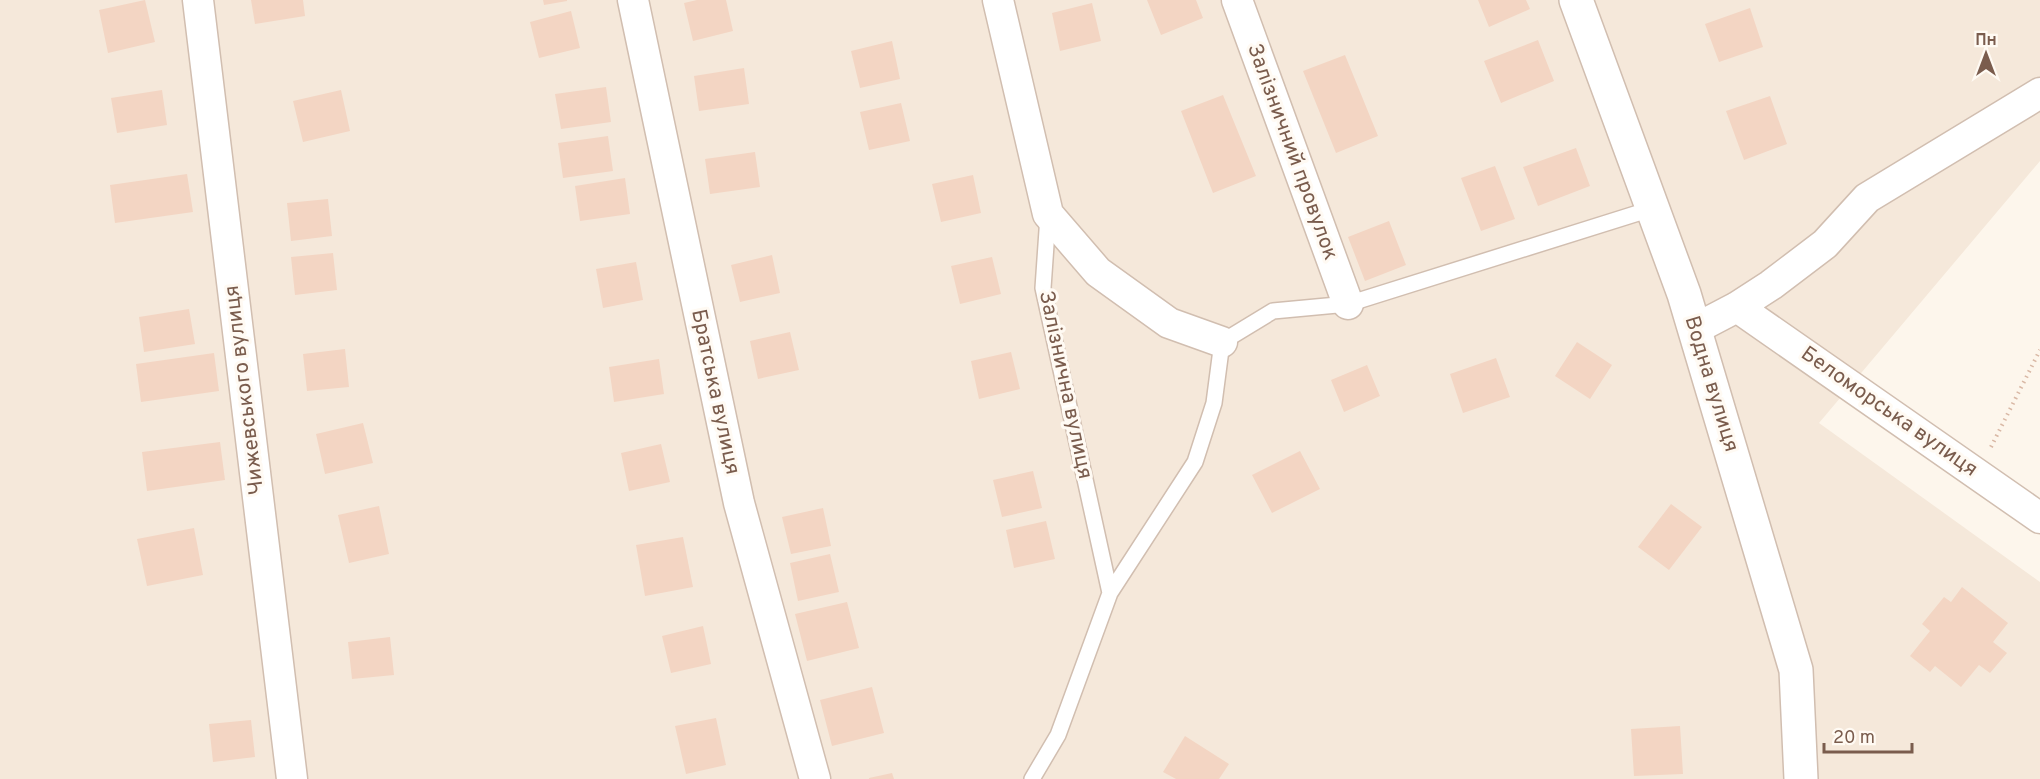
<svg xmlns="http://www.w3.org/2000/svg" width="2040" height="779" viewBox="0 0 2040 779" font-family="Overpass,sans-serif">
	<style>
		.residential { fill: #f5e8da }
		.building { fill: #f3d5c3 }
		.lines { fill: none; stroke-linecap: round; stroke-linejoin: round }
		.service-casing { stroke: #d1beb0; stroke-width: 18 }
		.minor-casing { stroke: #d1beb0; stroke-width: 33 }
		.tertiary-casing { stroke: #d1beb0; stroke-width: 36 }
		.path { stroke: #d9b8a5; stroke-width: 4; stroke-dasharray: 1.5 4.5; stroke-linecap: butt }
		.service { stroke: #fff; stroke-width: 15 }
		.minor { stroke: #fff; stroke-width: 30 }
		.tertiary { stroke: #fff; stroke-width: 33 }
		.labels { text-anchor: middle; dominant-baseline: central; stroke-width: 6; stroke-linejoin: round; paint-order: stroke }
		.street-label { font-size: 21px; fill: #7a5c4d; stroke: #fffaf3 }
	</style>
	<rect width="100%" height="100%" fill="#fdf6ec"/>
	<path class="residential" d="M0 0H2040V161L1819 423 2040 582V779H0Z"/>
	<path class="building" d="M145 0 155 42 108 53 99 10Z
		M251 0H303L305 16 255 24Z
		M543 0H567V1L544 5Z
		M697 0H726L733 31 693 41 684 3Z
		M1147 0H1196L1203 18 1161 35Z
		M1478 0H1526L1530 9 1489 27Z
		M1092 3 1101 41 1060 51 1052 13Z
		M1750 8 1763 47 1719 62 1705 24Z
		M571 11 580 48 539 58 530 22Z
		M1538 40 1554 81 1501 103 1484 61Z
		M892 41 900 79 860 88 851 51Z
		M1345 55 1378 136 1336 153 1303 71Z
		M744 68 749 104 699 111 694 76Z
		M606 87 611 122 561 129 555 94Z
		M162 90 167 125 117 133 111 98Z
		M341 90 350 131 303 142 293 101Z
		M1223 95 1256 176 1213 193 1181 111Z
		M1770 96 1787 144 1744 160 1726 111Z
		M901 103 910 141 869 150 860 112Z
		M608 136 613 171 563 178 558 143Z
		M1576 148 1590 186 1538 206 1523 167Z
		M755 152 760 187 710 194 705 159Z
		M1495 166 1515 219 1481 231 1461 178Z
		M187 174 193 212 115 223 110 185Z
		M973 175 981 213 941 222 932 184Z
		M625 178 630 214 580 221 575 186Z
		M328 199 332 236 291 241 287 203Z
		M1389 221 1406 265 1365 281 1348 237Z
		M333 253 337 290 295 295 291 257Z
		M772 255 780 293 740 302 731 265Z
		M992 257 1001 294 960 304 951 266Z
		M636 262 643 300 603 308 596 269Z
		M189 309 195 344 144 352 139 317Z
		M790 332 799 370 758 379 750 341Z
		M1577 342 1612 365 1590 399 1555 376Z
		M345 349 349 387 307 391 303 354Z
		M1011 352 1020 389 979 399 971 361Z
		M214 353 219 391 141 402 136 364Z
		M1496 358 1510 397 1463 413 1450 374Z
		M659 359 664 394 614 402 609 367Z
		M1367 365 1380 396 1344 412 1331 380Z
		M363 423 373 463 325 474 316 434Z
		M220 442 225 480 147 491 142 452Z
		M661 444 670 482 629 491 621 453Z
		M1300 451 1320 489 1272 513 1252 475Z
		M1033 471 1042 508 1002 517 993 480Z
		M1671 504 1702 527 1669 570 1638 547Z
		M379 506 389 554 349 563 338 515Z
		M823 508 831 546 791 554 782 517Z
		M1046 521 1055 559 1014 568 1006 530Z
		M194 528 203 575 147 586 137 539Z
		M683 537 693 587 645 596 636 545Z
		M830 554 839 592 798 601 790 563Z
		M1962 587 2008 623 1993 642 2007 653 1990 673 1979 665 1961 687 1935 666 1930 672 1910 656 1930 631 1922 624 1944 597 1951 602Z
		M847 602 859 648 807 661 795 614Z
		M703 626 711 664 671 673 662 636Z
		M390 637 394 675 352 679 348 642Z
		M872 687 884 733 832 746 820 700Z
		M716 718 726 765 686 774 675 726Z
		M251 720 255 757 213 762 209 724Z
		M1680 726 1683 774 1634 776 1631 729Z
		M1185 736 1229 764 1219 779H1176L1163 772Z
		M892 773 894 779H869V778Z"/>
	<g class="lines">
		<g class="service-casing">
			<path id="service" d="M1048 216 1043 288 1110 593
				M1032 779 1058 735 1110 593 1195 462 1214 403 1222 342 1273 311 1348 304 1651 209"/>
		</g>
		<g class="minor-casing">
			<path id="minor" d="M198 0 292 779
				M633 0 739 503 815 779
				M998 0 1048 214 1098 272 1169 323 1222 342
				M1237 0 1348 304
				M1737 307 2040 518
				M1695 329 1737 307 1771 285 1825 244 1867 198 2040 93"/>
		</g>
		<g class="tertiary-casing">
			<path id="tertiary" d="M1576 0 1684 294 1796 670 1801 779"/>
		</g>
		<path class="path" d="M1991 447 2040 350"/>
		<use href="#service" class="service"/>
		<use href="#minor" class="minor"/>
		<use href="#tertiary" class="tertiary"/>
	</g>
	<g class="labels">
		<g class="street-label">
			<text transform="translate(1292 152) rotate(70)">Залізничний провулок</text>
			<text transform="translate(1711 384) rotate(73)">Водна вулиця</text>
			<text transform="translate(1065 385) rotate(78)">Залізнична вулиця</text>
			<text transform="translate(245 390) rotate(-97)">Чижевського вулиця</text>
			<text transform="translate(715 392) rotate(78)">Братська вулиця</text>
			<text transform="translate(1889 412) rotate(35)">Беломорська вулиця</text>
		</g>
	</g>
	<g transform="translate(1986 54)" stroke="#fffaf3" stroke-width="4.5" paint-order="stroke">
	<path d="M0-4.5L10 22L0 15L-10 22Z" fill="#7a5c4d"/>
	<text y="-9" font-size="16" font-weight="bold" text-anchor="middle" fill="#7a5c4d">Пн</text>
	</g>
	<path d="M1824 743v9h88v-9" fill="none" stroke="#7a5c4d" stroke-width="3"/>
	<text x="1833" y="743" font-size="18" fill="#7a5c4d" stroke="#fffaf3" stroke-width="4.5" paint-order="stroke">20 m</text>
</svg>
